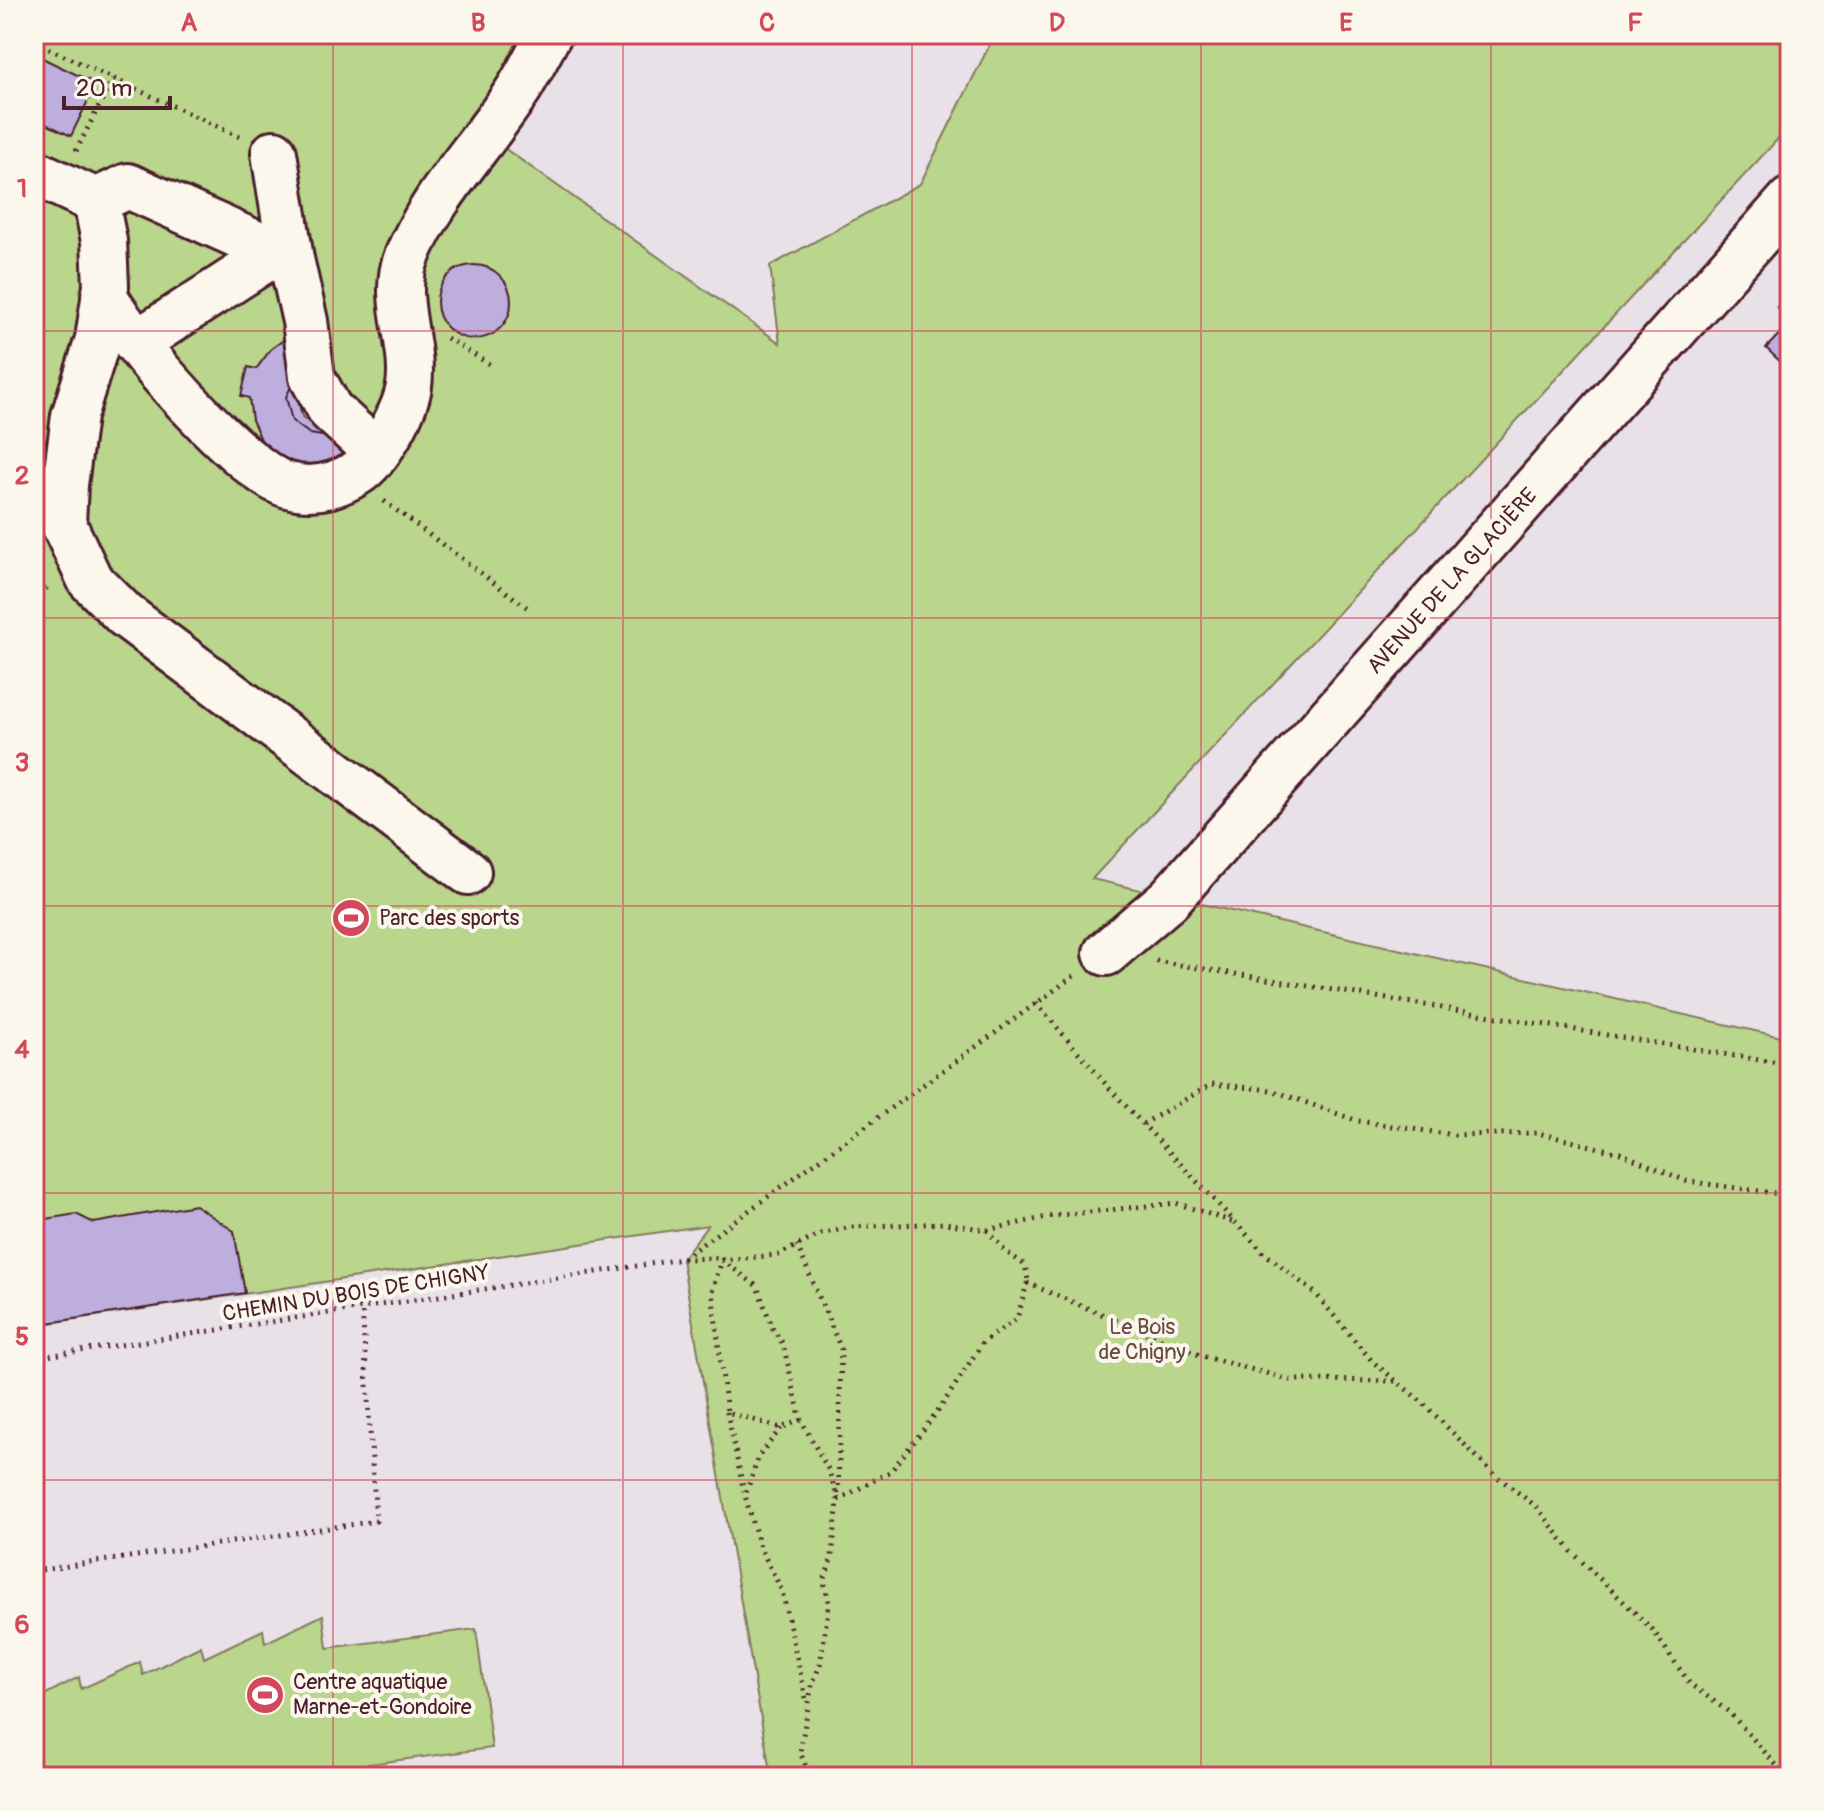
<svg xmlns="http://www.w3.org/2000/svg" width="1824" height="1811" viewBox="0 0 1824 1811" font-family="Pangolin,sans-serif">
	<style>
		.green { fill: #bad58c; stroke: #827a5c; stroke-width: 2 }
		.building { fill: #bdaede; stroke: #4a1f2b; stroke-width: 2 }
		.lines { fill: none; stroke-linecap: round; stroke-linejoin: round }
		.minor-casing { stroke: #4a1f2b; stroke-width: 50 }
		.path { stroke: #4a1f2b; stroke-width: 5; stroke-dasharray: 2 6; stroke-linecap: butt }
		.minor { stroke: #fbf7ec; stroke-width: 44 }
		.grid { fill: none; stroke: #d1495b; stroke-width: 2; stroke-opacity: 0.55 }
		.labels { text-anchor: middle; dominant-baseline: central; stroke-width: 8; stroke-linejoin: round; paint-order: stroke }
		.street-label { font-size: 22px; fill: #4a1f2b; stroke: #fbf7ec }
		.poi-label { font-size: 22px; fill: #4a1f2b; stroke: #fbf7ec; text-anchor: start }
		.park-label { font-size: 22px; fill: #664c43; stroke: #fbf7ec }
		.neatline { fill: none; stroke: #d1495b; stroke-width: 3 }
		.grid-label { font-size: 26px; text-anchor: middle; font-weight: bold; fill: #d1495b }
	</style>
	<rect width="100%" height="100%" fill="#e8e1e8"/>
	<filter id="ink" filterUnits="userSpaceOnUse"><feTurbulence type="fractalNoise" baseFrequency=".0125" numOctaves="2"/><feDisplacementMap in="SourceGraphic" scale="16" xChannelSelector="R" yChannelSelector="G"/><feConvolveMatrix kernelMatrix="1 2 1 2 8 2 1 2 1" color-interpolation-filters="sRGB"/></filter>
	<g filter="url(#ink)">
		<path class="green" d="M34 34H549L497 143 780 343 770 266 920 184 995 34H1790V126L1092 879 1790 1039V1777H771L682 1259 708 1225 34 1325Z
			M323 1615 327 1648 476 1629 492 1748 346 1767 347 1777H34V1700L79 1677 81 1689 140 1662 143 1675 201 1646 204 1658 263 1630 265 1643Z"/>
		<path class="building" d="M34 54 96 84 71 136 34 118Z
			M437 302a37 37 0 1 1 74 0a37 37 0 1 1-74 0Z
			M1790 293V319L1777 307Z
			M1790 323V371L1766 348Z
			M289 336 295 378 286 397 292 421 310 434 322 436 337 433 352 466 304 472 283 462 263 444 252 420 249 398 241 396 248 367 256 369 271 349Z
			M295 378 302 386 297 397 303 418 313 424 327 425 337 433 322 436 310 434 292 421 286 397Z
			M34 416 53 459 34 468Z
			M195 1205 234 1231 245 1293 34 1325V1221L76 1214 94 1223Z"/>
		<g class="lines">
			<g class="minor-casing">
				<path id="minor" d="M34 172 96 201 104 241 106 286 98 339 74 416 65 485 63 523 90 580 125 615 468 872
					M96 201 128 186 291 259 274 153
					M291 259 305 321 312 377 330 410 377 453
					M104 296C114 311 124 326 135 341 159 375 251 476 288 485 313 492 336 486 357 473 379 459 405 411 409 386 415 345 391 299 406 259 431 195 483 145 520 87 530 70 539 52 549 34
					M136 343 275 253
					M1106 953 1169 899 1790 200"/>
			</g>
			<path class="path" d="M34 42 240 137
				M76 151 113 79
				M447 338 492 366
				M34 380 40 394
				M384 501 529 609
				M37 603 49 584
				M1156 961 1790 1065
				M1036 1003 1110 1089 1263 1252 1315 1293 1372 1361 1423 1403 1495 1475 1537 1507 1572 1552 1652 1629 1690 1684 1729 1712 1787 1777
				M1143 1124 1212 1084 1271 1090 1358 1121 1454 1135 1538 1133 1620 1153 1686 1181 1773 1193 1790 1191
				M987 1230 1052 1216 1176 1203 1233 1222
				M797 1245 841 1349 838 1500 891 1471 941 1407 983 1342 1017 1319 1028 1280
				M683 1258 1074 976
				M1027 1283 1202 1356 1291 1380 1396 1381
				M34 1358 682 1259 719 1258 757 1286 773 1329 783 1344 801 1420 829 1471 838 1500 832 1557 824 1581 829 1603 820 1665 812 1685 800 1752 810 1777
				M727 1412 744 1492
				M801 1420 781 1428 727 1412 712 1291 722 1260 778 1255 821 1234 851 1227 945 1223 987 1230 1005 1251 1025 1265 1028 1280
				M781 1428 759 1456 745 1496 760 1547 782 1591 807 1703
				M34 1571 376 1521 362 1308"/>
			<use href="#minor" class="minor"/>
		</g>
	</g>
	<path class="grid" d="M333 34V1777M623 34V1777M912 34V1777M1201 34V1777M1491 34V1777M34 331H1790M34 618H1790M34 906H1790M34 1193H1790M34 1480H1790"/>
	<defs>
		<g id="stadium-disc" transform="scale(2)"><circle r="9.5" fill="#d1495b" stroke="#fbf7ec"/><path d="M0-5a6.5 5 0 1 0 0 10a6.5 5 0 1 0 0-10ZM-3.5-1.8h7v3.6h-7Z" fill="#fff"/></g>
	</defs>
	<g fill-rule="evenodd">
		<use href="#stadium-disc" x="351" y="918"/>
		<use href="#stadium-disc" x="265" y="1695"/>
	</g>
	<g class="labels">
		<g class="street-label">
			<text transform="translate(1452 581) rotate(-48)">AVENUE DE LA GLACIÈRE</text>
			<text transform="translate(356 1293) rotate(-9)">CHEMIN DU BOIS DE CHIGNY</text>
		</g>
		<g class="poi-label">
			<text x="379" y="918">Parc des sports</text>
			<text x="293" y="1682">Centre aquatique<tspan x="293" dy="25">Marne-et-Gondoire</tspan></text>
		</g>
		<g class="park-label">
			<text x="1142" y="1327">Le Bois<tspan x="1142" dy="25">de Chigny</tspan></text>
		</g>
	</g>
	<rect width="1824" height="1811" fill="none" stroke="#fbf7ec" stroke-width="88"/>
	<path d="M64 96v12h106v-12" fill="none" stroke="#4a1f2b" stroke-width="4"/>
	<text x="76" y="96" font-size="24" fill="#4a1f2b" stroke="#fbf7ec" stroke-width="6" paint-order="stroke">20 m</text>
	<rect x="44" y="44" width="1736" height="1723" class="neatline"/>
	<g class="grid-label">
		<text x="189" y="31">A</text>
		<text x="478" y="31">B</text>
		<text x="767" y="31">C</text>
		<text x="1057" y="31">D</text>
		<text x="1346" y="31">E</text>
		<text x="1635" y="31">F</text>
		<text x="22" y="197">1</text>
		<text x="22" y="484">2</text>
		<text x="22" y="771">3</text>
		<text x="22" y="1058">4</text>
		<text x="22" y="1345">5</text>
		<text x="22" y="1633">6</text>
	</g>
</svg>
